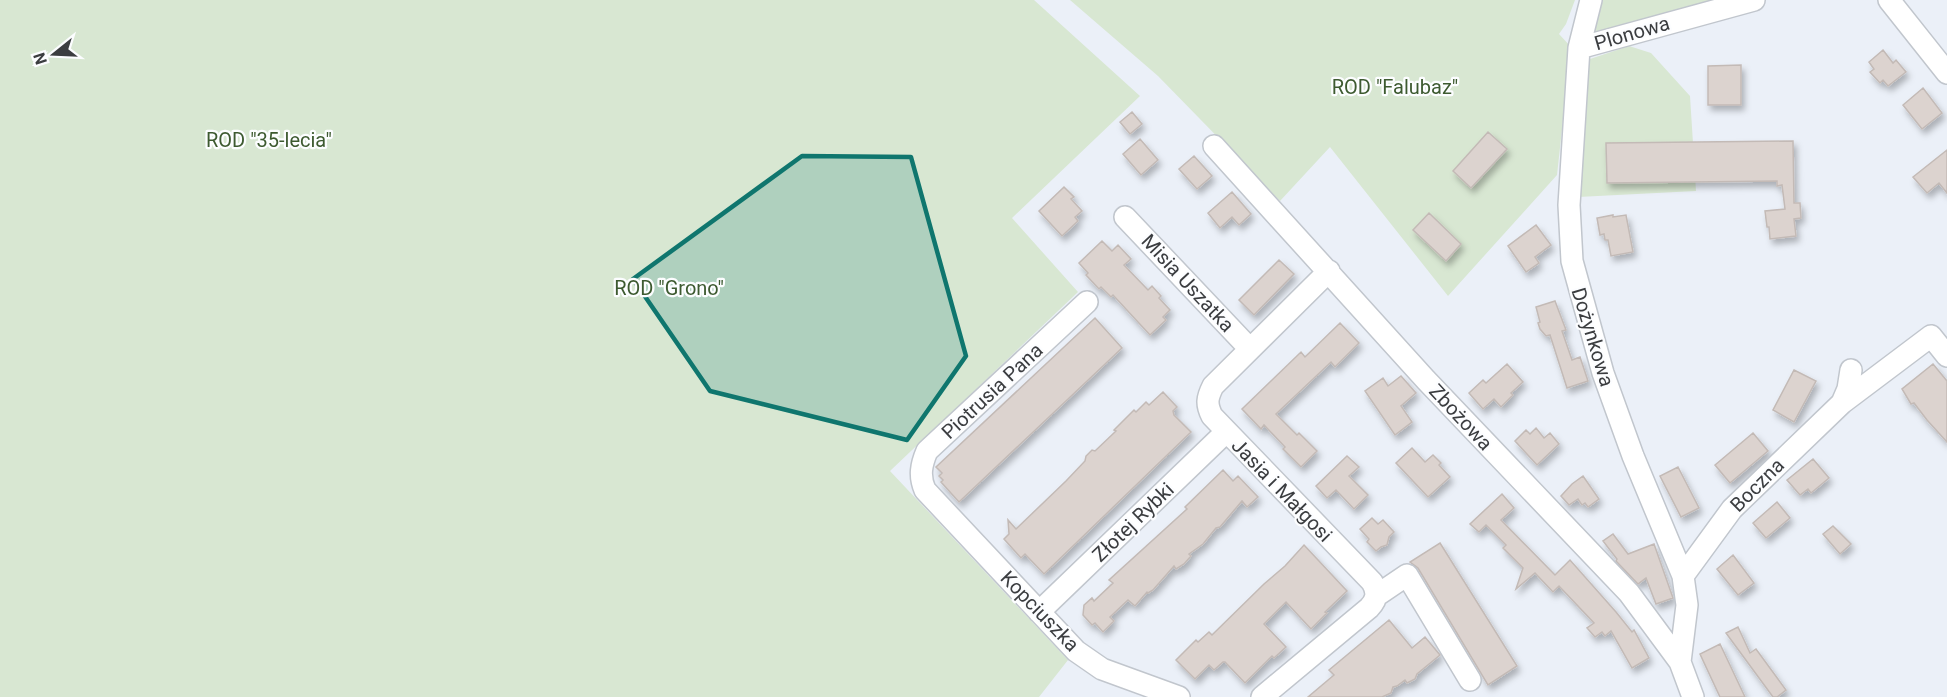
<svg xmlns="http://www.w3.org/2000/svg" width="1947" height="697" viewBox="0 0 1947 697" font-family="Roboto,sans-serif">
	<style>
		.green { fill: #d8e7d2 }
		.building { fill: #dcd3cf; stroke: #c3bab6; stroke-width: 1.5; filter: url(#shadow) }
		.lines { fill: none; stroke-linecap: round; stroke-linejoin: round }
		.minor-casing { stroke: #c1c6cd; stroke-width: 24 }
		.minor { stroke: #fff; stroke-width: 21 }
		.marked { fill: #0f766e; fill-opacity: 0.2; stroke: #0f766e; stroke-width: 4.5; stroke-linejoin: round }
		.labels { text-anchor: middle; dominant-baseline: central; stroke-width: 4.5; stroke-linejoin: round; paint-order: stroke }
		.street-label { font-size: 20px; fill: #3b3d40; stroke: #fcfdff }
		.park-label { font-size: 20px; fill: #3d5a30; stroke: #fcfdff }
	</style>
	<defs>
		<filter id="shadow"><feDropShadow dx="3" dy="5" stdDeviation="3" flood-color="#0004"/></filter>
	</defs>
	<rect width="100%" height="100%" fill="#ebf0f8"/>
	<path class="green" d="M0 0H1034L1140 96 1012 218 1078 292 890 471 1068 660 1039 697H0Z
		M1070 0H1575L1566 24 1559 34 1571 47 1557 175 1448 296 1330 147 1280 201 1158 76Z
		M1603 0H1717L1592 34Z
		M1629 46 1651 53 1690 96 1696 191 1578 197 1587 60Z"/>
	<path class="building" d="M1883 50 1893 63 1896 60 1906 72 1888 86 1883 80 1880 83 1870 72 1874 69 1869 62Z
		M1741 65V105H1708V66Z
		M1923 88 1942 113 1922 129 1903 105Z
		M1132 112 1142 124 1130 134 1120 122Z
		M1488 132 1507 149 1471 188 1453 171Z
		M1140 139 1158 160 1141 175 1123 154Z
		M1793 141 1794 203H1800L1801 218 1794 219 1796 236 1770 239 1769 227H1767L1765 211 1785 209 1782 185 1777 186V181L1607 183 1606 143Z
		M1947 150V193L1939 183 1927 193 1913 177Z
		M1194 156 1212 176 1197 189 1179 169Z
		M1064 187 1074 197 1071 199 1082 211 1075 217 1078 221 1062 236 1039 211Z
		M1232 192 1251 214 1239 225 1232 217 1220 228 1208 213Z
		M1429 213 1461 244 1446 261 1413 230Z
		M1613 215V217L1626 215 1633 252 1611 256 1608 240H1605L1604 234 1600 235 1597 218Z
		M1536 225 1551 245 1535 257 1539 263 1526 272 1508 246Z
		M1102 241 1112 251 1118 245 1131 259 1124 265 1148 290 1152 286 1161 296 1159 298 1170 310 1163 317 1166 320 1150 335 1113 295 1111 297 1101 287 1099 289 1086 275 1088 273 1079 263Z
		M1279 260 1294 274 1254 315 1239 300Z
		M1555 301 1566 330 1562 331 1572 360 1580 357 1588 381 1567 388 1550 335 1546 336 1540 329 1538 323 1540 322 1536 307Z
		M1095 318 1122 348 959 502 941 482 943 480 939 476 942 473 936 467Z
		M1340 323 1359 343 1335 367 1331 362 1276 414 1297 435 1299 433 1317 451 1301 467 1283 449 1285 447 1264 425 1261 429 1242 409 1301 352 1305 357Z
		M1507 364 1523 382 1511 393 1513 395 1501 407 1494 399 1483 409 1469 393 1483 380 1486 383Z
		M1933 364 1947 381V442L1927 420 1914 403 1911 404 1902 389Z
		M1794 370 1816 381 1794 422 1773 410Z
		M1401 376 1416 393 1401 406 1412 422 1395 435 1365 391 1383 378 1388 386Z
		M1163 392 1177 407 1173 411 1174 415 1191 432 1044 574 1025 554 1021 558 1004 539 1009 534 1008 520 1016 529 1066 481 1085 461 1086 456 1092 450 1095 451 1116 431 1114 430 1134 410 1136 412 1146 402 1149 405Z
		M1536 428 1544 438 1550 433 1559 444 1537 465 1515 441 1526 430 1530 434Z
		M1753 433 1768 451 1730 483 1715 465Z
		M1412 448 1425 462 1433 455 1441 463 1439 465 1450 477 1428 497 1396 463Z
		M1347 456 1359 467 1349 476 1368 495 1354 509 1336 490 1327 498 1316 486Z
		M1813 459 1829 478 1811 493 1808 489 1800 495 1787 480Z
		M1678 467 1699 508 1681 517 1660 476Z
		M1223 470 1233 481 1238 476 1258 497 1247 507 1242 501 1220 527 1216 528 1203 544 1189 554 1191 556 1184 564 1176 569 1174 566 1153 590 1148 593 1147 592 1135 606 1128 600 1110 617 1114 621 1103 632 1095 623 1092 625 1083 615 1084 605 1092 598 1094 601 1113 583 1109 580 1187 509 1185 507Z
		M1583 476 1599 499 1588 507 1585 503 1582 505 1578 499 1569 505 1561 496 1572 484Z
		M1502 494 1514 508 1501 520 1555 575 1570 560 1616 612 1632 632 1634 630 1649 658 1632 668 1611 631 1605 636 1602 632 1595 637 1587 628 1594 623 1559 586 1553 592 1535 573 1516 589 1523 568 1503 548 1506 545 1486 525 1479 532 1470 524Z
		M1777 502 1790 518 1766 538 1753 523Z
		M1372 518 1378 524 1383 520 1394 532 1389 537 1387 545 1381 547 1376 551 1367 542 1369 539 1360 529Z
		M1833 526 1851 544 1840 554 1823 534Z
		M1613 534 1628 554 1654 544 1673 598 1656 604 1646 578 1638 584 1616 561 1617 559 1603 541Z
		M1440 543 1517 666 1488 685 1418 568 1410 562Z
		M1304 545 1347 591 1325 612 1327 613 1311 629 1286 602 1264 624 1286 647 1274 658 1272 656 1245 683 1225 662H1223L1214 670 1209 665 1195 679 1176 660 1196 640 1198 642 1209 632 1212 635 1264 584 1285 566Z
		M1733 555 1754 583 1738 595 1717 569Z
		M1389 620 1412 648 1425 637 1440 655 1417 674 1415 679 1407 683 1405 680 1397 686 1393 687 1391 693 1382 697H1308L1334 675 1329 670Z
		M1738 627 1750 653 1756 649 1786 690 1777 697H1773L1726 633Z
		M1720 644 1745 697H1720L1700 654Z"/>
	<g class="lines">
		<g class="minor-casing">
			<path id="minor" d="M1591 0 1579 48 1569 205 1572 261 1603 373 1633 456 1683 576 1687 605 1680 662
				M1889 0 1947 73
				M1579 48 1754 0
				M1214 146 1426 380 1629 593 1680 662 1693 697
				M1125 217 1250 349
				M1087 302 927 451C921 465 919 476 925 490L1076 651 1102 669 1179 697
				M1842 403 1931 336 1947 356
				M1683 576 1732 509 1842 403 1848 389 1851 370
				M1376 596 1407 575 1470 680
				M1039 612 1226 432
				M1262 697 1369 608C1377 600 1378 592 1372 582L1212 416C1206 404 1207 398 1213 386L1329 271"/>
		</g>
		<use href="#minor" class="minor"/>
	</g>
	<path class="marked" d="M802 156 911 157 966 356 907 440 710 391 633 279Z"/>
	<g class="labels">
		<g class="street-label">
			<text transform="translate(1632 33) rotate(-16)">Plonowa</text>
			<text transform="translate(1188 283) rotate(47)">Misia Uszatka</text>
			<text transform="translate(1593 337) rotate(73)">Dożynkowa</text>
			<text transform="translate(992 391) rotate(-43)">Piotrusia Pana</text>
			<text transform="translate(1461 417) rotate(47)">Zbożowa</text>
			<text transform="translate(1757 485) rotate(-45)">Boczna</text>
			<text transform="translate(1282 490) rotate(46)">Jasia i Małgosi</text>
			<text transform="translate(1133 522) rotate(-44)">Złotej Rybki</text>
			<text transform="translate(1040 611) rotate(46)">Kopciuszka</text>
		</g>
		<g class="park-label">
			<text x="1395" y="87">ROD "Falubaz"</text>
			<text x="269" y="140">ROD "35-lecia"</text>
			<text x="669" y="288">ROD "Grono"</text>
		</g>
	</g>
	<g transform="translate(54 54) rotate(252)" stroke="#fcfdff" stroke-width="4.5" paint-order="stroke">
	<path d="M0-4.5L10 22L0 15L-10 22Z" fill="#3b3d40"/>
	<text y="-9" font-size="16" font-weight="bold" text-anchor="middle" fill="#3b3d40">N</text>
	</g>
</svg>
